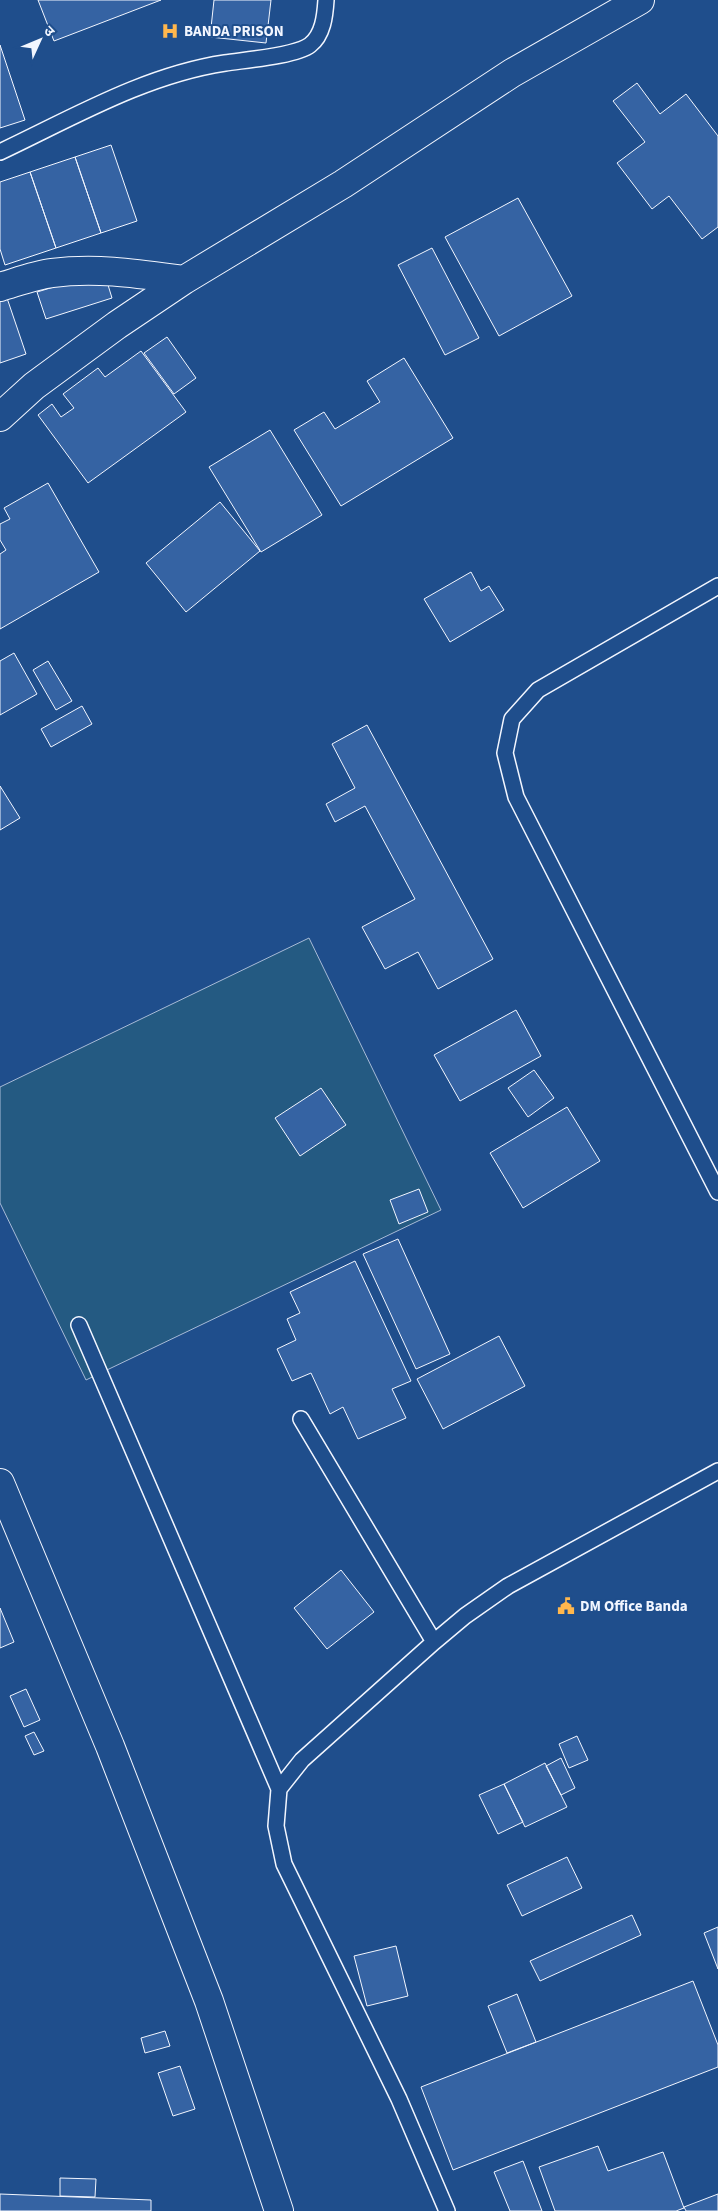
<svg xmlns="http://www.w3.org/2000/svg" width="718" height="2211" viewBox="0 0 718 2211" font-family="'Source Sans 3','Noto Sans Devanagari',sans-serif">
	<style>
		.green { fill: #245a82; stroke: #a8bbd7 }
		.building { fill: #3563a3; stroke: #f2f6ff }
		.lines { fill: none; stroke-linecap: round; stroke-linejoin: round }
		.lane-casing { stroke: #f2f6ff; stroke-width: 18 }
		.secondary-casing { stroke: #f2f6ff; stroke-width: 30 }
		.highway-casing { stroke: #f2f6ff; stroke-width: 30 }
		.lane { stroke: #1f4e8c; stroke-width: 15 }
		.secondary { stroke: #1f4e8c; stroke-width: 28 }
		.highway { stroke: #1f4e8c; stroke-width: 28 }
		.labels { text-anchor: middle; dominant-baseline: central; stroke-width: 4; stroke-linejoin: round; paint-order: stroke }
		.poi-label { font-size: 15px; font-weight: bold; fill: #f2f6ff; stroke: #1f4e8c; text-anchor: start }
	</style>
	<rect width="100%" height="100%" fill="#1f4e8c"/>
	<path class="green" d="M309 938 441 1210 86 1380 0 1203V1087Z"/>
	<path class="building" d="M38 0H161L54 41Z
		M214 0H271L266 43 210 37Z
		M0 45 25 120 0 128Z
		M637 83 660 114 686 94 718 136V227L702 239 669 196 652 209 617 163 645 142 613 101Z
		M111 145 137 221 101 233 75 157Z
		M75 157 101 233 56 248 30 172Z
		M30 172 56 248 5 265 0 249V182Z
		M518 198 572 296 499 336 445 237Z
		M432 248 479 338 445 355 398 265Z
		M104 272 112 298 46 319 37 292Z
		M7 298 26 354 0 363V301Z
		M167 337 196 378 174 394 144 353Z
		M141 351 186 412 88 483 38 415 52 404 61 417 74 408 63 394 98 368 105 377Z
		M404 358 453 438 341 506 294 430 324 412 335 429 380 402 367 381Z
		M270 430 322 515 261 552 209 467Z
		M48 483 99 572 0 629V554L6 550 0 540V524L10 519 4 508Z
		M220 502 260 551 186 612 146 563Z
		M471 572 481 591 489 586 504 610 450 642 424 599Z
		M14 653 37 694 0 715V661Z
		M48 661 72 701 56 710 33 670Z
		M82 706 92 724 51 747 41 729Z
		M367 725 493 959 438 989 418 952 385 969 362 927 415 899 365 806 335 822 326 804 355 788 332 744Z
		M0 786 20 818 0 830Z
		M516 1010 541 1056 460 1101 434 1055Z
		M534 1070 554 1098 528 1117 508 1088Z
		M321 1088 346 1125 300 1156 275 1118Z
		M567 1107 600 1161 523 1208 490 1153Z
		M419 1189 428 1212 399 1224 390 1200Z
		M398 1239 450 1354 416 1369 363 1254Z
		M355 1261 411 1381 392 1389 406 1418 358 1439 343 1407 330 1414 311 1373 292 1381 277 1349 296 1340 287 1319 300 1313 290 1292Z
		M499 1336 525 1386 443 1429 417 1379Z
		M341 1570 374 1612 327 1649 294 1608Z
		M0 1608 14 1642 0 1648Z
		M26 1689 40 1720 24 1727 10 1696Z
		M34 1732 44 1751 34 1755 25 1736Z
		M577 1736 588 1760 569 1768 559 1744Z
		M561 1758 575 1788 561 1795 546 1766Z
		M545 1763 567 1807 525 1827 504 1784Z
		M504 1784 523 1822 498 1834 479 1795Z
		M567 1857 582 1888 522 1916 507 1885Z
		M632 1915 641 1935 540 1981 530 1961Z
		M718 1927V1969L704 1933Z
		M396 1946 408 1996 367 2006 354 1956Z
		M693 1981 718 2045V2067L453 2170 421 2087Z
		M517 1994 536 2042 507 2053 488 2006Z
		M165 2031 170 2046 145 2053 141 2038Z
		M180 2066 195 2109 173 2116 158 2073Z
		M598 2146 608 2171 663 2152 684 2208 676 2211H555L539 2167Z
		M523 2161 542 2211H510L494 2172Z
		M60 2178 96 2179 95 2197 60 2196Z
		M0 2194 151 2200V2211H0Z
		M718 2194V2211H686L684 2207Z"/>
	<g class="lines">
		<g class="lane-casing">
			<path id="lane" d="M0 152C72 118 145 75 225 63 244 60 296 56 310 45 323 35 325 16 326 0
				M718 586 538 690 512 719 505 753 516 797 718 1192
				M79 1325 279 1789
				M301 1419 434 1642
				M447 2211 399 2099 284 1864 276 1826 279 1789 302 1760 434 1642 465 1616 508 1586 718 1471"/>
		</g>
		<g class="secondary-casing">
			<path id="secondary" d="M0 287C17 282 35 275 52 273 97 267 140 274 184 280
				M0 417 34 386 117 325 184 280 343 184 512 73 640 0"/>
		</g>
		<g class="highway-casing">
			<path id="highway" d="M0 1483 110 1746 209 2001 279 2211"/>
		</g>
		<use href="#lane" class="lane"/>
		<use href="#secondary" class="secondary"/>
		<use href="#highway" class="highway"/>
	</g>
	<defs>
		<g id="hospital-bare" transform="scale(1.35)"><path d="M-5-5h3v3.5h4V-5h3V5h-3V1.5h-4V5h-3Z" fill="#ffb74d" stroke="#1f4e8c" stroke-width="2.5" paint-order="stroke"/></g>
		<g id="civic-bare" transform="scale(1.35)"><path d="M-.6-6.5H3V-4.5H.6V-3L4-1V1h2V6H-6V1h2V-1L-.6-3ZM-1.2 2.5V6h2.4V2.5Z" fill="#ffb74d" stroke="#1f4e8c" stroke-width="2.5" paint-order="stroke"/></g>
	</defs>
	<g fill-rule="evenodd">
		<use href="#hospital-bare" x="170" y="31"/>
		<use href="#civic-bare" x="566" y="1606"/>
	</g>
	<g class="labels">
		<g class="poi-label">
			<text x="184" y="31">BANDA PRISON</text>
			<text x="580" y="1606">DM Office Banda</text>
		</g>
	</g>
	<g transform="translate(40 40) rotate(46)" stroke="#1f4e8c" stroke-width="4" paint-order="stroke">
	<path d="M0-4L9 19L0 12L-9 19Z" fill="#f2f6ff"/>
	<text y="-8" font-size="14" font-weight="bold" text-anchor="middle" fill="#f2f6ff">उ</text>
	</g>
</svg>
